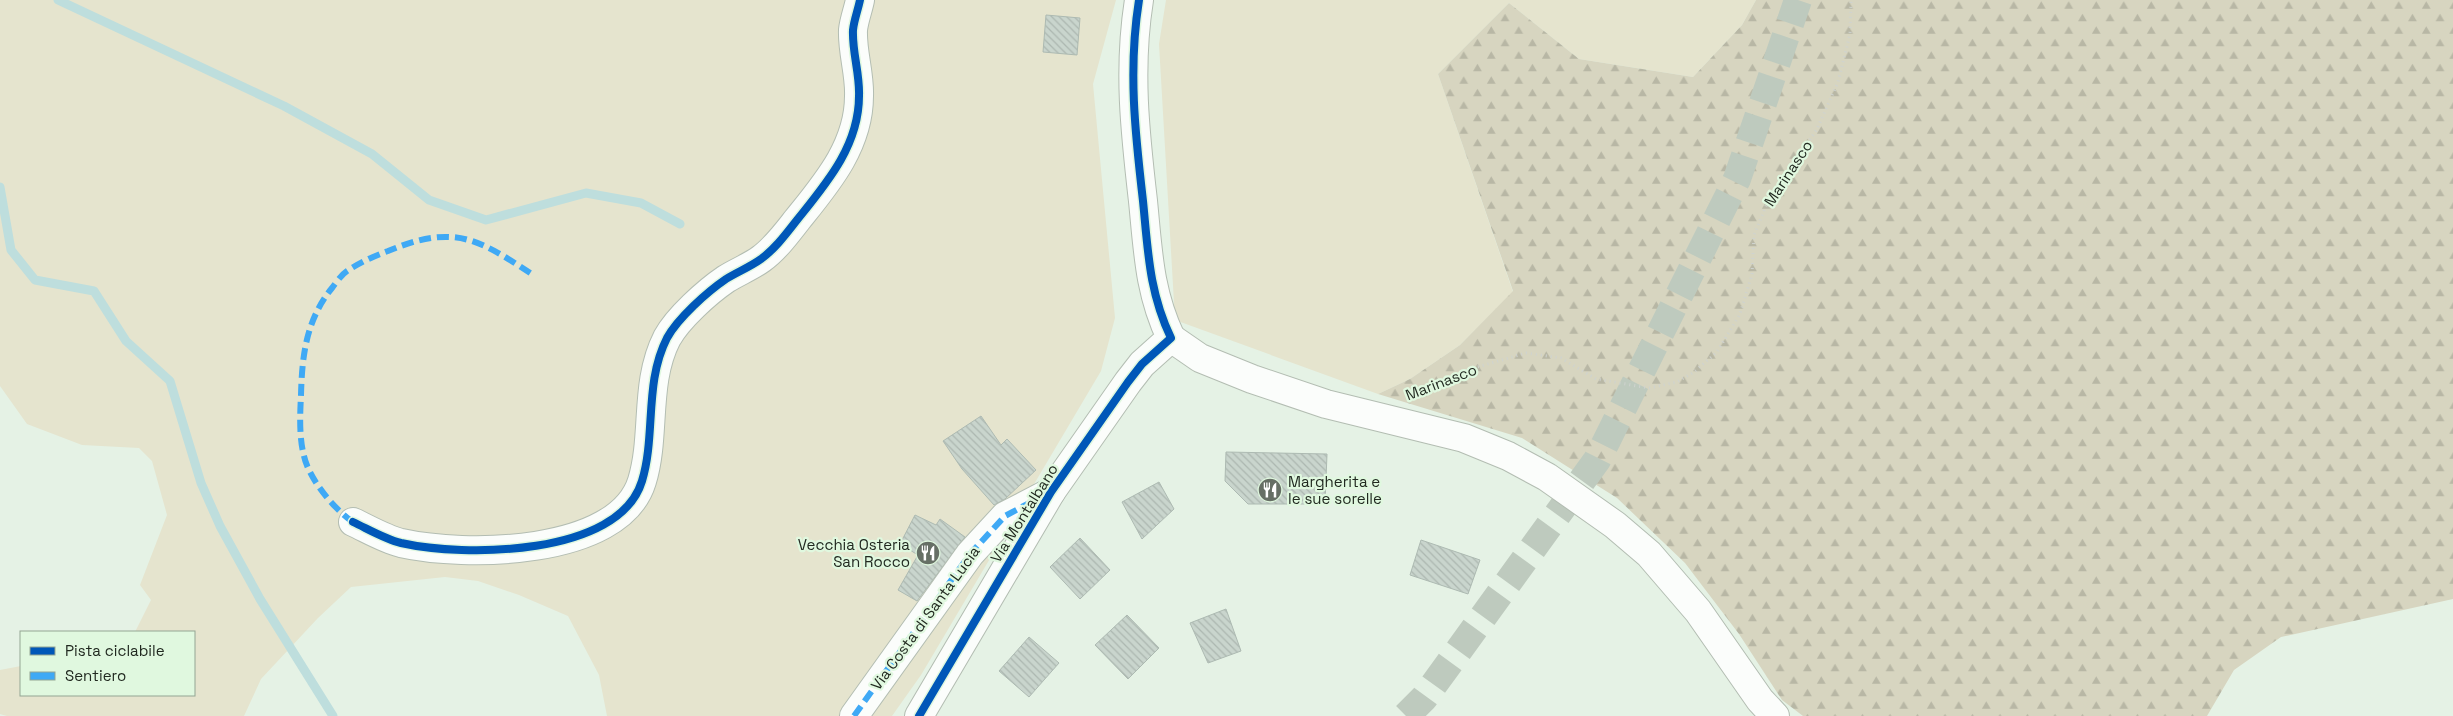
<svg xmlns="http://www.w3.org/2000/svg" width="2453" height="716" viewBox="0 0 2453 716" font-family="'Space Grotesk',sans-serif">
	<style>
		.green { fill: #e5e4ce }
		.forest { fill: url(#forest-firs) }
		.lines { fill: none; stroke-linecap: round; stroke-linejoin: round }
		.stream { stroke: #bededd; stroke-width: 9 }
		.building { fill: url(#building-back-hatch); stroke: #adbab2 }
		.trunk-tunnel { stroke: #becabe; stroke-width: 28; stroke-dasharray: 28 14; stroke-linecap: butt }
		.minor-casing { stroke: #b3bdb2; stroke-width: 30 }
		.tertiary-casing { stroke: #b3bdb2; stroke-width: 30 }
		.secondary-casing { stroke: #b3bdb2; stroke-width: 30 }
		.path { stroke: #cfd3cf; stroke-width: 3; stroke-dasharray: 1 4; stroke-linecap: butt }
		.minor { stroke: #fbfdfb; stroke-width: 28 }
		.tertiary { stroke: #fbfdfb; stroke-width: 28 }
		.secondary { stroke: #fbfdfb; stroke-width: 28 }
		.quiet { stroke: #3fa9f5; stroke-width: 6; stroke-dasharray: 12 6; stroke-linecap: butt }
		.cycleway-casing { stroke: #e0f8df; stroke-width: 11 }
		.cycleway { stroke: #0057b8; stroke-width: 8 }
		.labels { text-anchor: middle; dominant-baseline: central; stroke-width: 4.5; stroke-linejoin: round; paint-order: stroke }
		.street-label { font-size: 15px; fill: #212920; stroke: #e0f8df }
		.poi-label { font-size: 15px; fill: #212920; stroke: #e0f8df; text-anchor: start }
	</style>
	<defs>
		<pattern id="forest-firs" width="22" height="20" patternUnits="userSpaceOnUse" patternTransform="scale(1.25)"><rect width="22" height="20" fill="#d7d5c0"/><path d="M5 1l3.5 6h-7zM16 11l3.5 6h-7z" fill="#b8b7a5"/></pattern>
		<pattern id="building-back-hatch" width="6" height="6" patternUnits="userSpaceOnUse" patternTransform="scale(1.25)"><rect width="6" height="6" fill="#c9d5cd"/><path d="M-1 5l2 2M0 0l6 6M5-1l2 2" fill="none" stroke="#acb7b0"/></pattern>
	</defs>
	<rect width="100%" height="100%" fill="#e5f2e5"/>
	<path class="green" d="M0 0H1116L1093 84 1115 318 1101 371 921 675 892 716H607L599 675 568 616 519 595 478 581 445 577 351 587 318 618 261 679 244 716H7L0 714V670L21 666V695H194V632H135L151 600 140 585 167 515 152 461 139 448 82 445 27 424 0 386Z
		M1166 0H1756L1742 25 1693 77 1579 59 1509 3 1438 74 1513 292 1460 345 1410 379 1378 394 1175 320 1159 44Z"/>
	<path class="forest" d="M1756 0H2453V599L2281 637 2234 670 2207 716H1803L1782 700 1739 634 1685 563 1617 498 1522 438 1378 394 1410 379 1460 345 1513 291 1438 74 1509 3 1579 59 1693 77 1742 25Z"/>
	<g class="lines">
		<path class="stream" d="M58 0 284 106 372 154 429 200 486 220 586 193 641 203 680 224
			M0 187 11 250 35 280 94 291 126 341 170 381 201 483 220 526 260 599 333 716"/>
	</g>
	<path class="building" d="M1046 15 1080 18 1077 55 1043 52Z
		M981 416 1001 445 1007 439 1036 470 1005 499 994 505 962 469 943 441Z
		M1226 452 1327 454 1325 504H1248L1225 481Z
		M1159 482 1174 509 1142 539 1122 502Z
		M915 515 936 525 940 519 965 537 917 601 898 590 918 555 900 544Z
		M1080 538 1110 570 1080 599 1050 567Z
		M1421 540 1480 560 1468 594 1410 575Z
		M1226 609 1241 651 1208 663 1190 623Z
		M1127 615 1159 648 1128 679 1095 645Z
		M1029 637 1059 663 1029 697 999 671Z"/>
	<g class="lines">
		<path class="trunk-tunnel" d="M1406 716 1424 698 1597 460 1737 179 1798 0"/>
		<g class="minor-casing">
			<path id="minor" d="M353 522C368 529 385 539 401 543 463 557 619 557 642 481 656 435 644 383 667 338 678 318 707 292 726 279 737 272 750 267 761 259 775 249 786 234 797 220 826 184 859 146 859 96 860 74 852 52 853 30 854 20 858 10 860 0
				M854 716 970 554 1005 516 1051 492"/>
		</g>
		<g class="tertiary-casing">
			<path id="tertiary" d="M919 716 1051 492 1128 382 1142 364 1171 338C1149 292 1148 251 1143 201 1135 132 1128 69 1139 0"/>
		</g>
		<g class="secondary-casing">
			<path id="secondary" d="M1171 338 1200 358 1252 379 1326 404 1464 438 1508 456 1547 477 1615 525 1649 554 1698 611 1760 700 1775 716"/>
		</g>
		<path class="path" d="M1408 394 1474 368 1526 353 1561 358 1596 379 1649 388 1677 382 1694 372 1717 352 1740 314 1752 274 1754 235 1768 201 1817 129 1838 82 1850 34 1851 0"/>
		<use href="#minor" class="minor"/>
		<use href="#tertiary" class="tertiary"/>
		<use href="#secondary" class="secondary"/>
		<path class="quiet" d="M353 522C334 509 309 479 304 456 299 437 300 415 301 395 302 356 306 320 332 288 336 283 341 275 347 271 359 263 374 256 388 251 408 243 428 236 450 237 480 238 508 259 532 274
			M854 716 970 554 1005 516 1048 493"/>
		<g class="cycleway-casing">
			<path id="cycleway" d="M353 522C368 529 385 539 401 543 463 557 619 557 642 481 656 435 644 383 667 338 678 318 707 292 726 279 737 272 750 267 761 259 775 249 786 234 797 220 826 184 859 146 859 96 860 74 852 52 853 30 854 20 858 10 860 0
				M919 716 1051 492 1128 382 1142 364 1171 338C1149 292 1148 251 1143 201 1135 132 1128 69 1139 0"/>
		</g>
		<use href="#cycleway" class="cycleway"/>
	</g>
	<defs>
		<g id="restaurant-disc" transform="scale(1.25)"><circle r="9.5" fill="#666f65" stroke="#e0f8df"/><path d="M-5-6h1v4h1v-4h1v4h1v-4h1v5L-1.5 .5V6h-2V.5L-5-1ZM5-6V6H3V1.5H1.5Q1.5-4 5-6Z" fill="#fff"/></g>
	</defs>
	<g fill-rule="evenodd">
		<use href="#restaurant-disc" x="1270" y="490"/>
		<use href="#restaurant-disc" x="928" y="553"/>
	</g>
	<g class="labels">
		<g class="street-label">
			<text transform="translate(1788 173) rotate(-57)">Marinasco</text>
			<text transform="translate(1441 382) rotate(-21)">Marinasco</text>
			<text transform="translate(1024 513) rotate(-58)">Via Montalbano</text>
			<text transform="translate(925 618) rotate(-54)">Via Costa di Santa Lucia</text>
		</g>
		<g class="poi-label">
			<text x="1288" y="481">Margherita e<tspan x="1288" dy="17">le sue sorelle</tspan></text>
			<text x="910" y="544" text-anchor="end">Vecchia Osteria<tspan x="910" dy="17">San Rocco</tspan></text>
		</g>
	</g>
	<rect x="20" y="631" width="175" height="65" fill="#e0f8df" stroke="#94a593"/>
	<rect x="30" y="647" width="25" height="8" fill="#0057b8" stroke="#94a593"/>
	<text x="65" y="656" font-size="15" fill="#212920">Pista ciclabile</text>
	<rect x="30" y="672" width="25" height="8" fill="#3fa9f5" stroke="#94a593"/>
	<text x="65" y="681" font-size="15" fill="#212920">Sentiero</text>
</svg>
